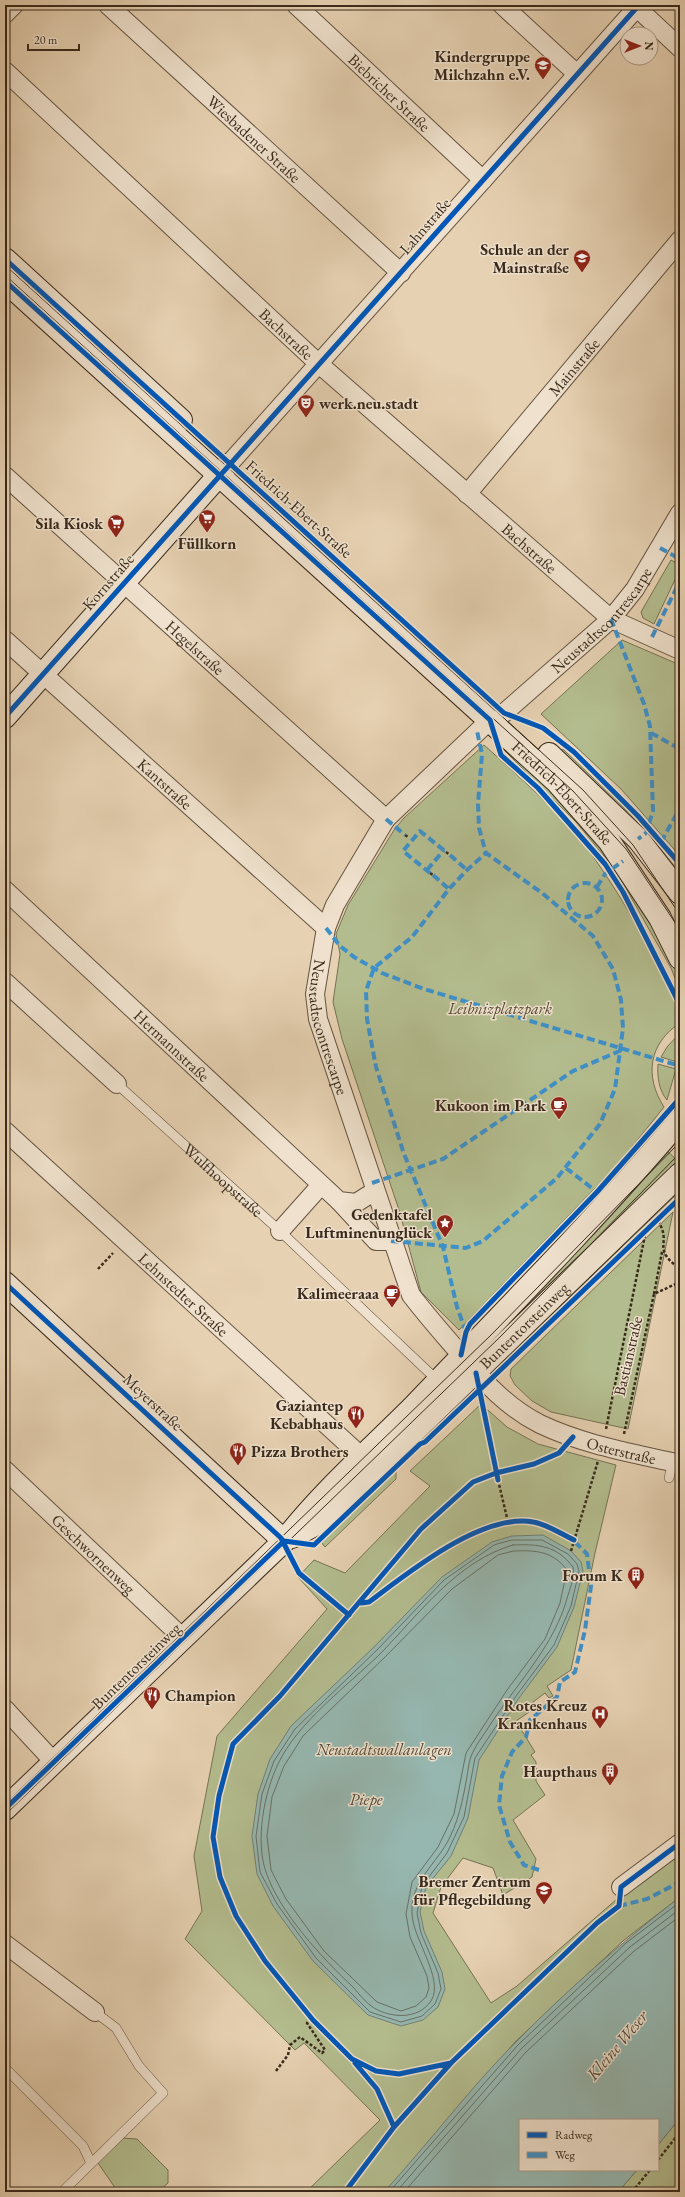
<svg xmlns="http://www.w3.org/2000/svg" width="685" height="2197" viewBox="0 0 685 2197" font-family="'EB Garamond',serif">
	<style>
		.green { fill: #b3bc8e; stroke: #767354 }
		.water { fill: #96b7b0; stroke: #717f74 }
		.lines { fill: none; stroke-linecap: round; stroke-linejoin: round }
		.shore { stroke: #687066; stroke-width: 1 }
		.lane-casing { stroke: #655441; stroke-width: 10 }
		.street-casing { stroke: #655441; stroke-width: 20 }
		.secondary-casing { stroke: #3a2a1b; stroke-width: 24 }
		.path { stroke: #3a2a1b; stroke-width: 2.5; stroke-dasharray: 3 2; stroke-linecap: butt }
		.lane { stroke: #efe1cd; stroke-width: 9 }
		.street { stroke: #efe1cd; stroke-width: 18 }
		.secondary { stroke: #efe1cd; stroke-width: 22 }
		.tram { stroke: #3a2a1b; stroke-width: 1 }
		.quiet { stroke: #3e90c9; stroke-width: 4; stroke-dasharray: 8 4; stroke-linecap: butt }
		.cycleway-casing { stroke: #efe1cd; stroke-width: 8 }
		.cycleway { stroke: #0057b8; stroke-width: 5 }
		.labels { text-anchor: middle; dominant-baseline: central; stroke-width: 3; stroke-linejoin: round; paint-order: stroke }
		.poi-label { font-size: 16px; font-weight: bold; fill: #3a2a1b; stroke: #efe1cd; text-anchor: end }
		.street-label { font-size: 16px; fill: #3a2a1b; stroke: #efe1cd }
		.park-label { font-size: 16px; font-style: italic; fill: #524732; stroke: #efe1cd }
		.water-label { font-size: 17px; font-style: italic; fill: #514d40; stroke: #efe1cd }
	</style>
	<rect width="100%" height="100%" fill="#e6d1b2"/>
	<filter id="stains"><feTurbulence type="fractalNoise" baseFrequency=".005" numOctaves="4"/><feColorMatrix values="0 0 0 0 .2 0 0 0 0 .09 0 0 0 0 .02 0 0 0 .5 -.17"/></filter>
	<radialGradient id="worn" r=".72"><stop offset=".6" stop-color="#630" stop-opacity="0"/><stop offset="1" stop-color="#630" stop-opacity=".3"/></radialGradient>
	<path class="green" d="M671 560 680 565V569L654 624 643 618 641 612Z
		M622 640 680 665V856L621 789 541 714Z
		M504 744 546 782 611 858 608 861 576 822 501 747Z
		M484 745C524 781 569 820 599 865 630 910 655 957 677 1006L680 1014V1023C649 1043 644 1076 664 1107L619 1163 459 1330 421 1292 399 1210 342 1039 333 1002 340 954 336 934 348 905 394 830 404 818Z
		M563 749 624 808 656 843 680 873V882L561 753Z
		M619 869 675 965 680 978V991L671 968 616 871Z
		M680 1033V1053L677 1062 661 1057 667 1047Z
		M658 1064 676 1069 667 1100C659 1091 657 1076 658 1064Z
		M665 1149 679 1162 501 1343 489 1331Z
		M680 1184V1191L502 1363 500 1361Z
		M673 1212 628 1429 551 1412 532 1401 515 1385 510 1376 511 1369Z
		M481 1404 507 1427 538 1444 616 1465 595 1553 571 1670 547 1686 553 1696 549 1698 545 1693 533 1702 535 1708 516 1721 535 1752 531 1755 536 1762V1781L545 1795 513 1820 536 1859 532 1877 503 1895 493 1868 463 1858 441 1887 433 1913 491 2003 517 1986 633 1885 680 1854V1897L624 1940 515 2042 418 2155 384 2192H306L380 2120 304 2043 295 2050 185 1939 202 1911 194 1856 217 1736 327 1609 298 1577 314 1560 345 1573 430 1486 410 1471Z
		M396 1470V1479L325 1547 321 1542Z
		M680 2118V2192H618L637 2170H658V2145Z
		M123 2138 137 2139 168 2170V2183L158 2192H118L98 2163 99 2160Z"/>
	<path class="water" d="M543 1535 571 1551 581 1562 583 1571 574 1607 557 1647 519 1698 479 1760 468 1818 451 1856 426 1887 420 1912 424 1931 442 1972 445 1989 438 2007 423 2020 401 2026 368 2015 313 1961 273 1906 257 1874 252 1836 258 1794 270 1759 291 1726 374 1647 442 1577 492 1542 512 1536Z
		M680 1897V2118L658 2145V2120H520V2170H637L618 2192H384C429 2143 469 2089 516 2042 567 1990 622 1942 680 1897Z"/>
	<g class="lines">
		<path class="shore" d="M512 1540H542L568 1554 577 1564 579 1571 577 1580 571 1606 554 1645 516 1696 475 1758 464 1817 447 1853 422 1886 417 1913 421 1933 438 1973 441 1989 435 2004 422 2016 401 2022 370 2012 316 1958 277 1904 260 1872 256 1836 262 1794 274 1761 295 1729 377 1650 444 1580 494 1545Z
			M513 1545C538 1544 556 1545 573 1567 575 1576 571 1586 568 1595 555 1646 516 1684 488 1728 481 1739 471 1751 469 1764 465 1789 461 1814 450 1837 438 1863 410 1881 412 1913 412 1938 445 1979 431 2001 418 2020 391 2018 374 2008 366 2003 359 1994 353 1987 323 1959 279 1912 266 1872 255 1841 264 1793 278 1764 297 1723 347 1686 380 1654 419 1614 457 1561 513 1545Z
			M514 1551C535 1550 553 1551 567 1570L560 1603 545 1639 507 1690 466 1753 454 1814 438 1847 412 1882 406 1914 410 1937 427 1976 429 1988 426 1997 416 2006 401 2011 377 2002 324 1951 286 1899 271 1870 267 1836 272 1797 284 1766 303 1736 384 1658 452 1589 498 1555Z
			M389 2192 518 2045 626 1943 680 1902
			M396 2192 522 2048 630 1947 680 1909
			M404 2192 526 2052 633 1952 680 1916"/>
		<g class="lane-casing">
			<g id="lane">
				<path id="s1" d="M117 1084 280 1231 438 1381"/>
				<path d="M669 1478 673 1462"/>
				<path d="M5 2068 83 2146 91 2163"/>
				<path d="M62 2192 163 2093 139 2066 116 2028 95 2012"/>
			</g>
		</g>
		<g class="street-casing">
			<g id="street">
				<path id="s2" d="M108 5 401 273"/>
				<path id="s3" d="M296 5 483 180"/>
				<path d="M502 5 577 74"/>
				<path d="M634 5 680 48"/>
				<path d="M5 14 14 5"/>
				<path id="s4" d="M5 71 319 364 611 619 680 650"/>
				<path d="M229 464 639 5"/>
				<path id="s5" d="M5 476 386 819"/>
				<path id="s6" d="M467 494 680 240"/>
				<path id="s7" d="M5 640 326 928"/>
				<path id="s8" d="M504 713 611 619 635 589 680 513"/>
				<path id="s9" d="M490 720 386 819 335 905 326 928 315 994 318 1019 411 1295C427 1316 444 1335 461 1355 484 1382 508 1408 540 1424 584 1445 633 1453 680 1464"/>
				<path id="s10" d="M5 890 339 1201 356 1203 375 1191"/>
				<path d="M5 982 117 1084"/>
				<path id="s11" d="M5 1131 363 1458"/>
				<path d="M339 1201 376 1241H391"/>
				<path d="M280 1231 321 1185"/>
				<path id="s12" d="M5 1470 183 1638"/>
				<path d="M5 1709 54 1762"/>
				<path d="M621 1887 680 1843"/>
				<path d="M5 1944 95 2012"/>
			</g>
		</g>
		<g class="secondary-casing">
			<g id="secondary">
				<path d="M5 259 181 420"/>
				<path id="s13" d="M5 281 556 781 609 841 660 918 680 958"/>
				<path d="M5 717 228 465"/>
				<path d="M549 754 638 839 680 893"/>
				<path d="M5 1283 284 1541"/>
				<path id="s14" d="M292 1537 318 1523 400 1445 680 1174"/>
				<path d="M5 1809 284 1541C322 1492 370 1450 414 1406 504 1312 596 1219 680 1120"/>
			</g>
		</g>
		<path class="path" d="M405 835 408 837
			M446 852 450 855
			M430 873 433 875
			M658 1221C673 1245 650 1247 680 1269
			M98 1269 113 1253
			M654 1294 662 1252
			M606 1429 645 1235
			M624 1434 654 1294 680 1282
			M498 1480 508 1522
			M571 1551 598 1461
			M276 2071 288 2055 290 2045 300 2037 322 2053 325 2050 307 2023 311 2018
			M658 2160 680 2132
			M632 2192 650 2170"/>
		<use href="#lane" class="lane"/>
		<use href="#street" class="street"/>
		<use href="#secondary" class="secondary"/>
		<path class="tram" d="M5 265 583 790 633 845 680 915
			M5 275 573 791 626 849 680 930
			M5 1804 491 1335 680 1142
			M5 1815 501 1336 680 1153"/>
		<path class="quiet" d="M660 548 680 559
			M611 619 644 704 650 726 653 811 646 833 638 839
			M652 637 680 581
			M651 733 680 749
			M386 819 405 835
			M661 842 680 808
			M450 855 467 870
			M427 870 444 850
			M430 873 403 851 420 831 446 852
			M433 875 449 889
			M568 900a17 17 0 1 1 34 0a17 17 0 1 1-34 0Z
			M597 887 605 874 623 861
			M326 928 340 946 354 957 382 973 424 989 680 1066
			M566 1168 597 1192
			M372 1183 443 1159 573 1071 622 1050
			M391 1241 466 1248 483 1241 557 1178 600 1124 615 1089 623 1028 621 1000 613 969 593 936 542 893 486 853 479 828 478 804 482 754 477 731
			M466 1332 457 1307 443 1247 404 1154 376 1067 367 1019 366 991 374 968 412 937 449 889 467 870 486 853
			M677 1564 680 1565
			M539 1870 524 1865 510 1842 499 1805 502 1776 512 1752 526 1737 530 1720 557 1697 560 1682 575 1672 585 1630 591 1586 587 1554 571 1538
			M619 1906 647 1899 680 1882"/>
		<g class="cycleway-casing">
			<path id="cycleway" d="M5 259 504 713 543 728 574 752 638 816 680 864
				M5 281 490 720 501 755 538 788 605 864 623 892 680 1005
				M5 717 639 5
				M5 1283 281 1538 299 1573 349 1615
				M461 1355 466 1332 470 1324 597 1192 680 1098
				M476 1373 498 1480
				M284 1541 314 1545 420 1444 425 1442 680 1198
				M361 1603 369 1602C408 1573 481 1513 533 1522 547 1524 561 1534 574 1540
				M5 1809 284 1541
				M355 2063 377 2089 394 2127
				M451 2063 399 2074 376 2071 352 2059 313 2020 265 1961 236 1916 220 1877 213 1837 219 1796 233 1744 280 1696 421 1529 473 1482 496 1473 534 1464 559 1453 573 1437
				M345 2192 394 2127 451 2063 597 1923 619 1906 621 1887 680 1843"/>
		</g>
		<use href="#cycleway" class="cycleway"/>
	</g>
	<defs>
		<g id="school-pin" transform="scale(0.9)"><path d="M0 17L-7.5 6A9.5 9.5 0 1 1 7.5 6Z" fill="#8f2418" stroke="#efe1cd"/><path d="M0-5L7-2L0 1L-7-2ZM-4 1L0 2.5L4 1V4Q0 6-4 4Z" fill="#fff"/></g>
		<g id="theatre-pin" transform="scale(0.9)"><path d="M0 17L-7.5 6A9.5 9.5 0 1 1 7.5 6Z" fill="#8f2418" stroke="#efe1cd"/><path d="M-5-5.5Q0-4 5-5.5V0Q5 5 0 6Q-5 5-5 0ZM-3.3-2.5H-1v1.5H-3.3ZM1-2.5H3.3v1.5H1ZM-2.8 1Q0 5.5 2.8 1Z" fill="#fff"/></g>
		<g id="supermarket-pin" transform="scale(0.9)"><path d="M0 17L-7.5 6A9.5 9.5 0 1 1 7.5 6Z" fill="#8f2418" stroke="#efe1cd"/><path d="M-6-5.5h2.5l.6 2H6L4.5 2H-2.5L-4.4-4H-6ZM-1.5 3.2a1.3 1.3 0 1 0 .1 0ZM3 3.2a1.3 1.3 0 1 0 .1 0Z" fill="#fff"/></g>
		<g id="cafe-pin" transform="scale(0.9)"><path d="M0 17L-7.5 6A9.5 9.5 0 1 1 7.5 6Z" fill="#8f2418" stroke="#efe1cd"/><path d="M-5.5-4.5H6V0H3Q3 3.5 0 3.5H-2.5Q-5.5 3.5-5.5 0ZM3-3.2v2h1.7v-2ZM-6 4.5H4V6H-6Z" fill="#fff"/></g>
		<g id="sight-pin" transform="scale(0.9)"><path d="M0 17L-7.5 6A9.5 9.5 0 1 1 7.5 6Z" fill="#8f2418" stroke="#efe1cd"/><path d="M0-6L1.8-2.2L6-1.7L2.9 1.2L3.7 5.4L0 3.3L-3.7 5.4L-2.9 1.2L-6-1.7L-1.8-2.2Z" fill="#fff"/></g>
		<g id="restaurant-pin" transform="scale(0.9)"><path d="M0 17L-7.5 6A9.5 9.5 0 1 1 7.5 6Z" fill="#8f2418" stroke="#efe1cd"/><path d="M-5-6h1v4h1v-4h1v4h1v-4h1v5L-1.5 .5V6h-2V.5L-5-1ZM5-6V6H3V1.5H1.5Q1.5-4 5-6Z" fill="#fff"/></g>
		<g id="building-pin" transform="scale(0.9)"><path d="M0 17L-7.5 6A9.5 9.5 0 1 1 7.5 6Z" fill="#8f2418" stroke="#efe1cd"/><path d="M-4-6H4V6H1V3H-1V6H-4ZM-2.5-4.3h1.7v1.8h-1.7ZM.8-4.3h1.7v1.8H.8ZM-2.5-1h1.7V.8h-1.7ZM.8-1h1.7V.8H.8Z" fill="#fff"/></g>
		<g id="hospital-pin" transform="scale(0.9)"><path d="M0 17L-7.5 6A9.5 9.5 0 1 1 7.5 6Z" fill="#8f2418" stroke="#efe1cd"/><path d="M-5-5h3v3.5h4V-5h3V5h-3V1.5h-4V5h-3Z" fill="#fff"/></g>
		<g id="university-pin" transform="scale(0.9)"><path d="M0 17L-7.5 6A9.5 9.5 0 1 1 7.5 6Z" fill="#8f2418" stroke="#efe1cd"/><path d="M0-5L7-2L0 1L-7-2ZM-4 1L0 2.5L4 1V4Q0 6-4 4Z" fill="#fff"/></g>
	</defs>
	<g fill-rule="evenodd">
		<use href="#school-pin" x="543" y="65"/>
		<use href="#school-pin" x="582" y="258"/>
		<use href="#theatre-pin" x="306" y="403"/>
		<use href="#supermarket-pin" x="207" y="518"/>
		<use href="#supermarket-pin" x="116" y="523"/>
		<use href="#cafe-pin" x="559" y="1105"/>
		<use href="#sight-pin" x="445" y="1223"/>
		<use href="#cafe-pin" x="392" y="1293"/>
		<use href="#restaurant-pin" x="356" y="1414"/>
		<use href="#restaurant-pin" x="238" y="1451"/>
		<use href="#building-pin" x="636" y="1575"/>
		<use href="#restaurant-pin" x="152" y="1695"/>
		<use href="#hospital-pin" x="600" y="1714"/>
		<use href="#building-pin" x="610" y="1771"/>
		<use href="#university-pin" x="544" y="1890"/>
	</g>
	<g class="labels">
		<g class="poi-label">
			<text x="530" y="56">Kindergruppe<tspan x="530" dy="18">Milchzahn e.V.</tspan></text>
			<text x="569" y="249">Schule an der<tspan x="569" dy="18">Mainstraße</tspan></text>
			<text x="319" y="403" text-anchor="start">werk.neu.stadt</text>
			<text x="103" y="523">Sila Kiosk</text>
			<text x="207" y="543" text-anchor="middle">Füllkorn</text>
			<text x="546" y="1105">Kukoon im Park</text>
			<text x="432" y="1214">Gedenktafel<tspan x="432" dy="18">Luftminenunglück</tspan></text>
			<text x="379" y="1293">Kalimeeraaa</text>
			<text x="343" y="1405">Gaziantep<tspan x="343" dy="18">Kebabhaus</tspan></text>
			<text x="251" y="1451" text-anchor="start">Pizza Brothers</text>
			<text x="623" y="1575">Forum K</text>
			<text x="165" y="1695" text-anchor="start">Champion</text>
			<text x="587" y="1705">Rotes Kreuz<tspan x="587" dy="18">Krankenhaus</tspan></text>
			<text x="597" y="1771">Haupthaus</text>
			<text x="531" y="1881">Bremer Zentrum<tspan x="531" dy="18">für Pflegebildung</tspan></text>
		</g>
		<g class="street-label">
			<text stroke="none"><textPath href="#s3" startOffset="128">Biebricher Straße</textPath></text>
			<text stroke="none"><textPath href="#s2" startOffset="198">Wiesbadener Straße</textPath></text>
			<text transform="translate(425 226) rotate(-49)">Lahnstraße</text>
			<text stroke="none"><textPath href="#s4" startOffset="385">Bachstraße</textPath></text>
			<text stroke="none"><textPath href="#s6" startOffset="166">Mainstraße</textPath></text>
			<text transform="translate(299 509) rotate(42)">Friedrich-Ebert-Straße</text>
			<text stroke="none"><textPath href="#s4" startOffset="709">Bachstraße</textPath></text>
			<text transform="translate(108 582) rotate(-49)">Kornstraße</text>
			<text stroke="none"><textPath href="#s8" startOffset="135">Neustadtscontrescarpe</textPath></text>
			<text stroke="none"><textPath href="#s5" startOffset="256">Hegelstraße</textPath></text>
			<text stroke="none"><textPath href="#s7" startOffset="215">Kantstraße</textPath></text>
			<text stroke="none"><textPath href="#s13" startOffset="757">Friedrich-Ebert-Straße</textPath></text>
			<text stroke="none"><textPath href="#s9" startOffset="370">Neustadtscontrescarpe</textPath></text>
			<text stroke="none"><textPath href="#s10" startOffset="228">Hermannstraße</textPath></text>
			<text stroke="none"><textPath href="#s1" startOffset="143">Wulfhoopstraße</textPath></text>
			<text stroke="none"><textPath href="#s11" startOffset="242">Lehnstedter Straße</textPath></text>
			<text stroke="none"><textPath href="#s14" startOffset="315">Buntentorsteinweg</textPath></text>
			<text transform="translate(628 1356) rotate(-77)">Bastianstraße</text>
			<text transform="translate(153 1402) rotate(43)">Meyerstraße</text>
			<text stroke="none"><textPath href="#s9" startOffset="921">Osterstraße</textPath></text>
			<text stroke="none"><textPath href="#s12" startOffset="122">Geschwornenweg</textPath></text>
			<text transform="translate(136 1666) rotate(-44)">Buntentorsteinweg</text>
		</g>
		<g class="park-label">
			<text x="500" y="1008">Leibnizplatzpark</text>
			<text x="384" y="1749">Neustadtswallanlagen</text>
		</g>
		<g class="water-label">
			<text x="366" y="1799">Piepe</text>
			<text transform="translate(617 2045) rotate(-50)">Kleine Weser</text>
		</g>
	</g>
	<rect width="685" height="2197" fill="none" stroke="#e6d1b2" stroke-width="20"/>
	<rect x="6" y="6" width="673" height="2185" fill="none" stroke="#3a2a1b" stroke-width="2"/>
	<rect x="10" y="10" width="665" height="2177" fill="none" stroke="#3a2a1b"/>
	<rect x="519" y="2119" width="140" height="52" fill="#efe1cd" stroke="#a79886"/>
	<rect x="527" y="2132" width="20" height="6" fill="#0057b8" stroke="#a79886"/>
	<text x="555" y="2139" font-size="12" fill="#3a2a1b">Radweg</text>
	<rect x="527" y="2152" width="20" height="6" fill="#3e90c9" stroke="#a79886"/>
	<text x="555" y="2159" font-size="12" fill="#3a2a1b">Weg</text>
	<g transform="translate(639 46) rotate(90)"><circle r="19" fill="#efe1cd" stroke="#a79886"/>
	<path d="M0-3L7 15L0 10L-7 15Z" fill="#8f2418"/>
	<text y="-6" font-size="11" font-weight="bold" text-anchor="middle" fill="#3a2a1b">N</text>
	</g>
	<path d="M28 44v6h51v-6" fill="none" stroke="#3a2a1b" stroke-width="2"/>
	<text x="34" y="44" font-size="12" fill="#3a2a1b" stroke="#efe1cd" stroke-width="3" paint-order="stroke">20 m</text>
	<rect width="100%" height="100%" filter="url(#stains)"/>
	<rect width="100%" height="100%" fill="url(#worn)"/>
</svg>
